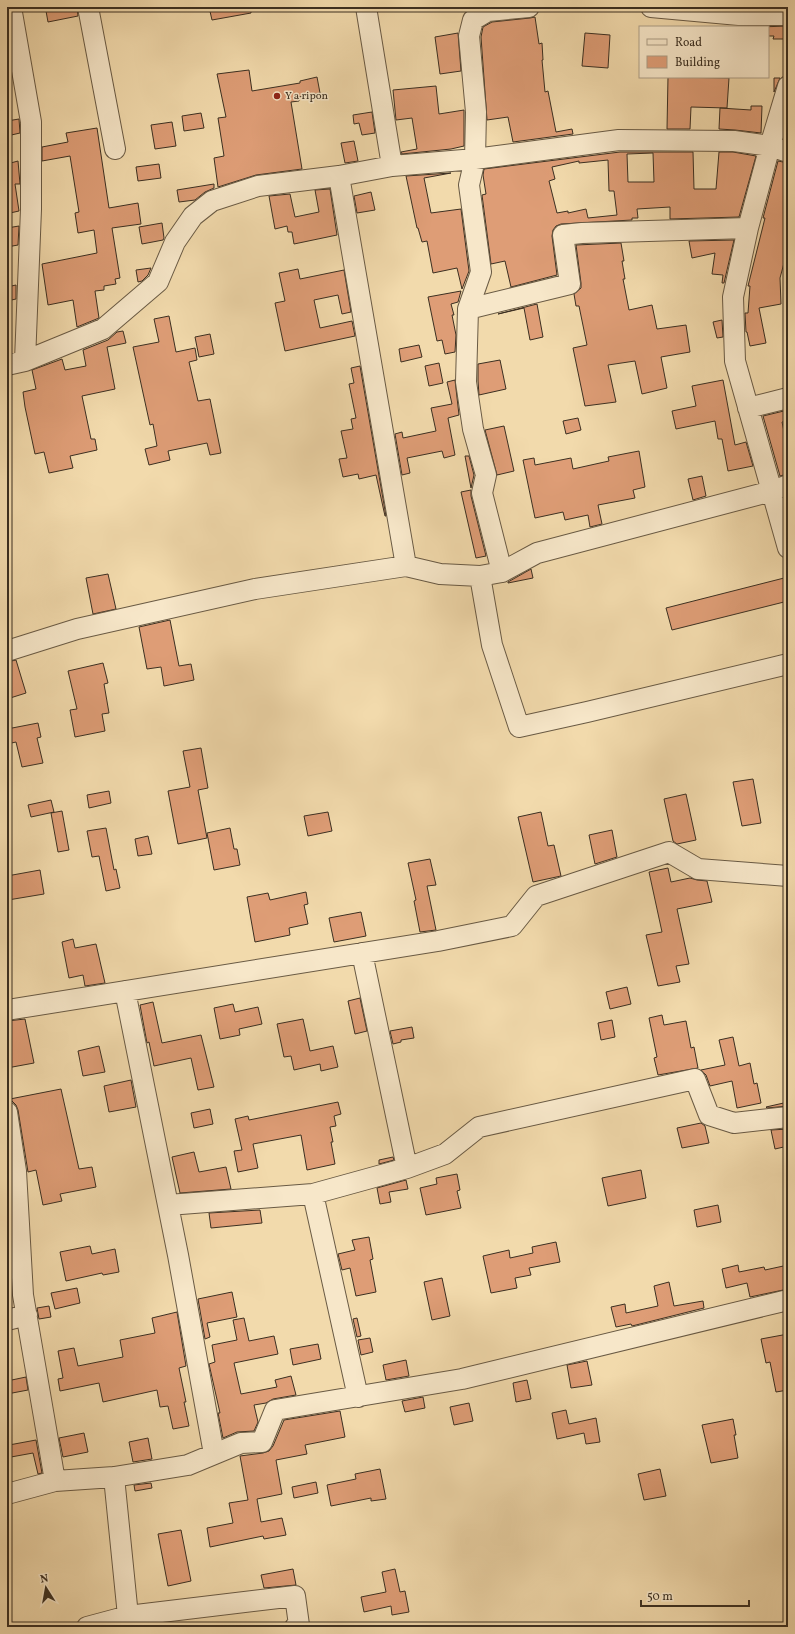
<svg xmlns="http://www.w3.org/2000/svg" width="795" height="1634" viewBox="0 0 795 1634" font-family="Vollkorn,serif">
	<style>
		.building { fill: #de9d76; stroke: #3b2f21; fill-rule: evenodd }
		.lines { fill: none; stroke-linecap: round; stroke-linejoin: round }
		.minor-casing { stroke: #695a44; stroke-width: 22 }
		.minor { stroke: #f7e7c9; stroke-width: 20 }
		.poi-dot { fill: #8f2418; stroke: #f7e7c9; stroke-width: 1.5 }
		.labels { text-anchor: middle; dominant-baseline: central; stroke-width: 3; stroke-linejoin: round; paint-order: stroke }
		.poi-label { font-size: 11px; fill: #3b2f21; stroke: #f7e7c9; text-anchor: start }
	</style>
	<rect width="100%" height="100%" fill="#f2daac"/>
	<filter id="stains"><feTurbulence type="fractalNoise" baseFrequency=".005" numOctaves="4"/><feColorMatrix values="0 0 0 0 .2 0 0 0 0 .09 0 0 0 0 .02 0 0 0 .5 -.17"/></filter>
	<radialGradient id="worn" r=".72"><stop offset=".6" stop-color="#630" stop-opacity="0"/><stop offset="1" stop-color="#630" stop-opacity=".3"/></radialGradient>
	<path class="building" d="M66 7H77L78 16 48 22 46 11Z
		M209 7H251V13L212 20Z
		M535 17 539 44 542 43 543 60H542L545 92 548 91 556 132 572 129 573 134 513 142 508 117 487 120 481 37 483 27 492 22 530 18Z
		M788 26V39H773L774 36H768V27H759Z
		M458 33 461 71 440 74 435 37Z
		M585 33 610 35 608 68 582 66Z
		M249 70 252 91 300 83V81L317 77 320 93 299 97V101L291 102 302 169 256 175 218 187 214 158 224 156 218 118 226 117 217 74Z
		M668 77 729 78 727 108 691 107 690 129H667Z
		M774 78H780L774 92Z
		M436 86 439 114 464 110V146L451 149 402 154 401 152 417 149 412 118 396 120 393 90Z
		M751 106H762L761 133 735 130 719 129 720 108 751 110Z
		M372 112 375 133 362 135 359 123 354 124 353 115Z
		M201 113 204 128 184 131 182 116Z
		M19 119 20 133 7 136V121Z
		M172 122 176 146 155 149 151 125Z
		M97 128 109 208 138 203 141 224 112 228 120 278 115 279 116 284 104 286V290L95 291 99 318 77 327 73 300 48 305 42 264 97 253 94 230 78 233 75 213 79 212 70 156 42 161V147L68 142 66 133Z
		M354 141 358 161 345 163 341 143Z
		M620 152H693L694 189H716L719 152H733L756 156 739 217 670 219V207L637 209 638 218H632V220L561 224 556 226 553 230 552 236 557 275 511 287 505 261 491 264 482 195 486 194 483 175 484 169ZM653 153 654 182H628L627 154ZM608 160 609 191H614L617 215 588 218 586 209 568 213V211L557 213 549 181 555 179 552 167 579 161V163Z
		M18 161 20 184H15L19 211 10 213 7 198V164Z
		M778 161 788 163V248L780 278 781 304 759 308 766 343 750 346 747 332H746L745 313H748L750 286H748L765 218H763Z
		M159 164 161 178 138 181 136 167Z
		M451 173 424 178 431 213 461 209 469 271 462 289 457 268 433 273 427 241 422 242 418 228H417L406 176Z
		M214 184V188L205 192 195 200 179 202 177 190Z
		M330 189 337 235 294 244 292 232H288L287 226 275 229 269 196 290 194 295 217 319 212 315 190Z
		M371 192 375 210 357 213 354 196Z
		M162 223 164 238 163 240 142 244 139 227Z
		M19 226 18 245 7 247V228Z
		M734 240 724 283H722L723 275 712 274 715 253 692 258 689 241Z
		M621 243 624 261H622L625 279H623L629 310 652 305 657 329 686 325 690 352 661 357 667 388 642 394 635 361 608 365 616 402 585 406 573 348 587 345 579 306H576L574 294 581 288V283L576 245Z
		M151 268 148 275 142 281 138 282 136 270Z
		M298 269 300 279 344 270 351 312 342 314 338 295 314 300 320 328 352 321 355 336 285 351 275 303 285 301 279 273Z
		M16 285V299L7 301V287Z
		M461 291 458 302 451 304 454 315H452L456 335 455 352 445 354 442 340 437 341 428 297Z
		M537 304 543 337 530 340 524 308 498 314Z
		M169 316 176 352 195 348 197 360 189 362 198 401 210 399 221 453 210 455 207 443 168 451 170 460 149 465 145 449 157 446 153 424 150 425 133 347 159 342 154 319Z
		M722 320 723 337 717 338 713 322Z
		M123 331 126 343 107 347 115 389 82 396 91 439H95L97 450 70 456 73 468 49 473 44 452 35 454 25 407 23 392 36 389 32 370 62 359 65 370 86 366 83 350 108 340 117 332Z
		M210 334 214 354 199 357 195 337Z
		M419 345 422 357 401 362 399 349Z
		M500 360 506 389 479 395 478 381V364Z
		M439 363 443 383 429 386 425 366Z
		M360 366 386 516H385L376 475 359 479 358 474 343 477 339 459 347 458 341 431 353 429 351 419 356 418 349 384 354 383 351 368Z
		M455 380 459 415 448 418 455 455 444 458 442 451 407 458 410 473 402 475 395 434 402 432 403 438 436 431 431 408 452 404 447 382Z
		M723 380 735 445 746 442 753 466 728 471 722 439H718L715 421 676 429 672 411 696 406 692 386Z
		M788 410V421L782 422 788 450V464L785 465 787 474 780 476 763 416Z
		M578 418 581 430 566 434 563 421Z
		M504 426 514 471 497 475 485 430Z
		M639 451 645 487 633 490 635 498 598 505 602 524 590 527 588 515 565 520 563 512 535 518 523 460 534 458 535 465 571 458 573 469 609 461 608 457Z
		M465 456H469L474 475 471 488Z
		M702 476 706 496 693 500 688 479Z
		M471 490V496L486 556 476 558 461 492Z
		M531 569 533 578 508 583V582Z
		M108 574 116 609 93 614 86 578Z
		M788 577V601L672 630 666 608Z
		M170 620 179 666 191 664 194 680 164 686 161 667 147 669 139 627Z
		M16 660 26 693 7 699V662Z
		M103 663 108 683 104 684 109 713 102 714 105 731 75 737 70 710 77 709 68 671Z
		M38 723 41 737 37 738 43 763 22 767 16 742 7 744V729Z
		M201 748 208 788 198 790 207 838 178 844 168 791 190 787 183 751Z
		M753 779 761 823 742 826 733 782Z
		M109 791 111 803 89 808 87 795Z
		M686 794 696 840 677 844 673 841 664 799Z
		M51 800 54 812 31 817 28 805Z
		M62 811 69 850 58 852 51 813Z
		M328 812 332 831 308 836 304 816Z
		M541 812 548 846 554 845 561 876 533 882 518 817Z
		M106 828 114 870 116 869 120 888 106 891 99 856 92 857 87 831Z
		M230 828 234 849H237L240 865 214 870 207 833Z
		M612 830 617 857 595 864 589 835Z
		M148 836 152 854 138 856 135 839Z
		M430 859 436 885 427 886 436 930 420 932 414 901 416 900 408 863Z
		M668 868 671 882 690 878 697 880 707 881 712 902 677 909 689 964 676 966 680 982 658 986 646 935 662 932 649 872Z
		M40 870 44 894 8 900 7 876Z
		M306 892 308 904 304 905 308 924 289 928 290 935 255 942 247 897 268 893 270 900Z
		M361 912 366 936 334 942 329 918Z
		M73 939 75 948 96 944 105 983 85 986 83 975 69 978 62 942Z
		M627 987 631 1004 610 1009 606 992Z
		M360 998 367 1031 355 1034 348 1001Z
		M153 1002 162 1043 201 1035 214 1087 198 1090 191 1058 154 1066 149 1042 147 1043 140 1005Z
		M233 1004 235 1012 258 1007 262 1024 239 1029 240 1035 220 1039 214 1008Z
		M662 1015 664 1025 686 1021 691 1048 694 1047 698 1068 658 1075 654 1058 657 1057 649 1018Z
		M25 1019 34 1063 7 1068V1021Z
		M303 1019 310 1051 333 1046 338 1067 321 1071 320 1064 294 1070 291 1056 284 1057 277 1024Z
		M612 1020 615 1037 601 1040 598 1023Z
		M412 1027 414 1038 401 1040V1042L393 1044 390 1031Z
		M733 1037 739 1066 750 1063 754 1084 757 1083 761 1103 737 1108 732 1081 710 1086 706 1075 701 1070 725 1065 719 1040Z
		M99 1046 105 1072 83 1076 78 1051Z
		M131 1080 136 1107 109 1112 104 1086Z
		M61 1089 79 1169 92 1167 96 1187 60 1194 62 1201 43 1205 36 1170 28 1172 18 1110 16 1105 10 1099Z
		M338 1102 341 1114 334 1116 336 1126 330 1127 333 1142H331L335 1164 307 1170 301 1135 253 1144 258 1168 238 1172 234 1151 242 1150 235 1119 248 1116 249 1120Z
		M788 1102V1106L767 1108 766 1107Z
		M210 1109 213 1124 194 1128 191 1113Z
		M701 1123 705 1126 709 1143 682 1148 677 1128Z
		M788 1129V1146L775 1149 771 1130Z
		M194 1152 199 1172 226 1167 231 1189 180 1193 172 1157Z
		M393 1157 394 1160 379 1164V1160Z
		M641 1170 646 1198 608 1206 602 1178Z
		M457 1174 460 1190 457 1191 461 1208 426 1215 420 1188 437 1184 436 1178Z
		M406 1180 408 1189 389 1192 391 1202 380 1204 377 1188Z
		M718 1205 721 1222 697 1227 694 1210Z
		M260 1210 262 1223 211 1228 209 1213Z
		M369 1237 373 1259 370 1260 376 1292 356 1296 350 1268 342 1270 338 1254 355 1250 352 1240Z
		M556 1242 560 1262 529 1268 531 1275 515 1278 517 1288 491 1293 483 1256 509 1250 510 1258 533 1253 532 1247Z
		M90 1246 92 1254 115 1249 119 1272 103 1275 102 1273 66 1281 60 1252Z
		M738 1265 739 1272 764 1267 765 1270 788 1265V1289L750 1297 747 1283 726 1288 722 1269Z
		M442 1278 450 1316 432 1320 424 1282Z
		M669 1282 674 1306 703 1301 704 1308 632 1326 631 1324 616 1327 611 1307 625 1304 626 1313 658 1306 654 1286Z
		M77 1288 80 1303 55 1309 51 1293Z
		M232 1292 237 1317 207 1323 210 1337 205 1339 198 1299Z
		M49 1306 51 1317 39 1319 37 1308Z
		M177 1312 186 1366 179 1368 186 1402H184L189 1426 173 1429 168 1406 160 1407 157 1390 103 1402 99 1383 60 1391 58 1379 63 1378 58 1351 74 1348 78 1366 123 1357 120 1340 155 1333 152 1318Z
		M244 1318 249 1341 274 1336 278 1354 234 1363 241 1394 277 1387 275 1380 291 1376 296 1395 273 1399 266 1403 254 1405 258 1422 254 1431 237 1432 223 1438 218 1413H220L209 1364 215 1362 212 1345 237 1340 233 1320Z
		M357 1318 361 1336 357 1337 353 1319Z
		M788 1334V1390L776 1392 770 1362 766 1363 761 1339Z
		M370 1338 373 1352 361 1355 358 1340Z
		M318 1344 321 1359 293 1365 290 1349Z
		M406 1360 409 1376 386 1380 383 1365Z
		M587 1361 592 1385 571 1388 567 1365Z
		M26 1377 28 1390 7 1394V1381Z
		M527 1380 531 1399 516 1402 513 1383Z
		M423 1397 425 1408 405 1412 402 1401Z
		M469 1403 473 1421 454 1425 450 1407Z
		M566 1410 569 1424 596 1418 600 1442 586 1444 584 1433 557 1439 552 1413Z
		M340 1411 345 1437 305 1445 307 1454 276 1460 282 1494 257 1499 261 1522 282 1518 286 1535 264 1539 263 1536 210 1547 207 1528 233 1523 229 1503 248 1500 240 1456 263 1453 269 1451 273 1446 284 1420Z
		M733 1419 736 1435H734L738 1458 711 1463 702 1425Z
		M84 1433 88 1452 63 1457 59 1438Z
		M148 1438 152 1459 133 1462 129 1442Z
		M36 1440 42 1473 38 1474 33 1453 11 1457 9 1445Z
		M380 1469 386 1499 371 1501V1498L331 1506 327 1485 356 1479 355 1474Z
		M660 1469 666 1496 644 1500 638 1474Z
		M316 1482 318 1493 294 1498 292 1487Z
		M151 1483 152 1488 135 1491 134 1485Z
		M181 1530 191 1581 168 1586 158 1534Z
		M293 1569 296 1585 264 1588 261 1575Z
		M395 1569 400 1592 405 1591 409 1612 392 1615 391 1606 364 1612 361 1597 386 1592 382 1572Z"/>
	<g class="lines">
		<g class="minor-casing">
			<path id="minor" d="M11 7 31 122V209L25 361
				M88 7 115 149
				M366 7 392 166
				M651 7 739 15H788
				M788 86 770 146 748 228 733 297 735 361 788 548
				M339 176 406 566
				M468 309 570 284 563 235 582 233 748 228
				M7 365 25 361 103 329 158 282 175 242 193 216 212 201 258 186 339 176 392 166 475 159 619 140 734 141 770 146 788 152
				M748 408 788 398
				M502 572 482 493 486 475 473 429 466 382 468 309 481 272 469 185 475 159 476 112 469 36 473 20 488 11 529 7
				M480 576 492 645 519 727 587 712 788 664
				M7 651 77 629 255 589 406 566 440 574 480 576 502 572 537 553 772 491 788 485
				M125 991 178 1255 214 1454
				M7 1010 438 941 512 926 536 896 669 852 698 869 788 876
				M7 1112 16 1171 23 1295 55 1481
				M407 1168 445 1154 479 1127 695 1079 709 1115 734 1123 788 1117
				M168 1205 313 1194
				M7 1320 27 1315
				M358 1397 313 1194 407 1168 362 953
				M114 1477 128 1616 295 1596 299 1625 295 1627
				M7 1494 55 1481 114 1477 188 1465 241 1443 262 1442 275 1410 462 1379 788 1300
				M87 1627 128 1616"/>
		</g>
		<use href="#minor" class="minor"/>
	</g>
	<circle class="poi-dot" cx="277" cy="96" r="4"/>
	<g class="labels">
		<g class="poi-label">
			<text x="285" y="96">Y a ripon</text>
		</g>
	</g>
	<rect width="795" height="1634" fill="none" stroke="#f2daac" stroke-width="24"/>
	<rect x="8" y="8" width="779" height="1618" fill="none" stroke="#3b2f21" stroke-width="2"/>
	<rect x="12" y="12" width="771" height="1610" fill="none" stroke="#3b2f21"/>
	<rect x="639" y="26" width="130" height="52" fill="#f7e7c9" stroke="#ac9d86"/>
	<rect x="647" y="39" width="20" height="6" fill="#f7e7c9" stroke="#ac9d86"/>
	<text x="675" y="46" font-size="12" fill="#3b2f21">Road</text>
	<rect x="647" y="56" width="20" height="12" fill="#de9d76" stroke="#ac9d86"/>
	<text x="675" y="66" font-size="12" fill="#3b2f21">Building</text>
	<g transform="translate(46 1588) rotate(349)" stroke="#f7e7c9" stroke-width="3" paint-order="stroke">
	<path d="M0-3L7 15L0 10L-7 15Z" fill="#3b2f21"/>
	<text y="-6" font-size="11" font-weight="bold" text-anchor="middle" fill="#3b2f21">N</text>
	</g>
	<path d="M641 1600v6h108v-6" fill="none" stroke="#3b2f21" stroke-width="2"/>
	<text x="647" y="1600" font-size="12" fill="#3b2f21" stroke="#f7e7c9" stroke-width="3" paint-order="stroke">50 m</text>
	<rect width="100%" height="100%" filter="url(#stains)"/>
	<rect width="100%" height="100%" fill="url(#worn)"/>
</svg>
